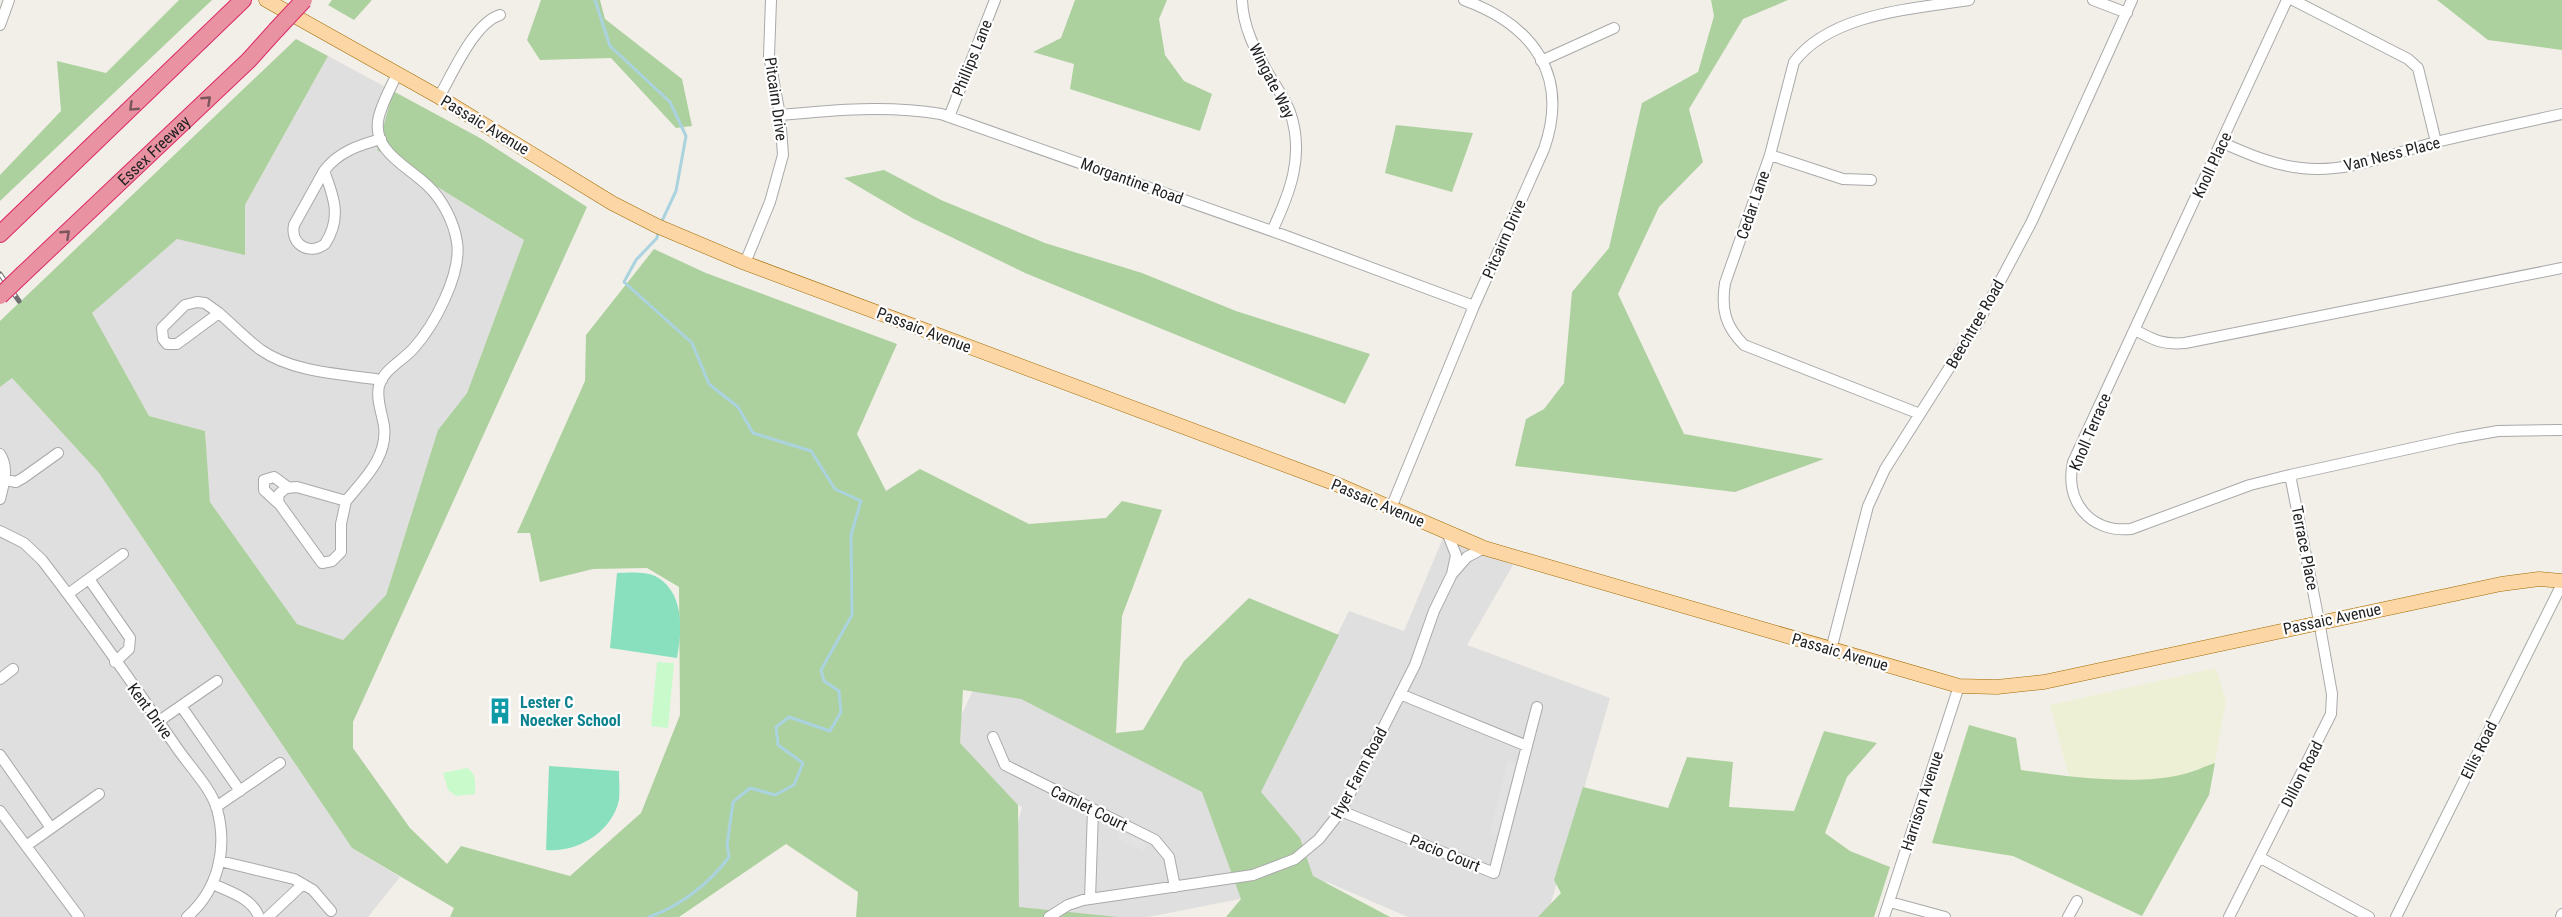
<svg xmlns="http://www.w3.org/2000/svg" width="2562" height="917" viewBox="0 0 2562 917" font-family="'Roboto Condensed',sans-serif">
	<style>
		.residential { fill: #e0dfdf }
		.farmland { fill: #eef0d5 }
		.forest { fill: #add19e }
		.park { fill: #c8facc }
		.pitch { fill: #88e0be }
		.parking { fill: #e2e2e2 }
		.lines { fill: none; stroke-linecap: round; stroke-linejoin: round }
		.stream { stroke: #aad3df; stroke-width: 3 }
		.minor-casing { stroke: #a9a9a9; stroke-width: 12 }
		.major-casing { stroke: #a06b00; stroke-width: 15 }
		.highway-casing { stroke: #dc2a67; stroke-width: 18 }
		.minor { stroke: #fff; stroke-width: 10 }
		.major { stroke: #fcd6a4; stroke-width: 14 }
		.highway { stroke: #e892a2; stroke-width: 16 }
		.rail-casing { stroke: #707070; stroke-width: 5 }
		.rail { stroke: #fff; stroke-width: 3; stroke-dasharray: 9; stroke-linecap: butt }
		.highway-bridge-casing { stroke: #dc2a67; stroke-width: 18; stroke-linecap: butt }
		.highway-bridge { stroke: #e892a2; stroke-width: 16 }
		.oneway { stroke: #7b545c }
		.labels { text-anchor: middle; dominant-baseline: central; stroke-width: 4.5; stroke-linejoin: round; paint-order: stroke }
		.street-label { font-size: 16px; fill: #222; stroke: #fff }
		.culture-label { font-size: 16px; font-weight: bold; fill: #0d838f; stroke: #fff; text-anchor: start }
	</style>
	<rect width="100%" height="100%" fill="#f2efe9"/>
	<path class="residential" d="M328 56 393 91 377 150 524 240 467 393 438 430 386 595 343 640 297 624 210 502 205 431 149 416 91 313 177 239 245 254V205Z
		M12 378 99 473 352 848 400 877 368 917H0V387Z
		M1443 538 1513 565 1467 645 1610 698 1547 917H1408L1327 882 1148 917H993L1022 807 940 762 979 677 1248 815 1349 611 1404 631Z"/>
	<path class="farmland" d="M2216 668 2226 701 2209 795 2142 916 2013 856 1932 843 1969 725 2016 738 2021 770 2069 777 2050 705Z"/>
	<path class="forest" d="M179 0H212L0 201V175L61 111 57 61 106 73Z
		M332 0H372L354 20 328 5Z
		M541 0H600L605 19 682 79 692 126 676 128 611 58 540 60 527 40Z
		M1075 0H1167L1159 19 1165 55 1184 81 1212 94 1200 131 1070 89 1074 64 1033 52 1061 38Z
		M1711 0H1788L1743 19 1689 109 1703 162 1659 207 1618 294 1684 434 1824 459 1735 492 1515 466 1526 419 1544 409 1564 383 1572 292 1609 248 1642 103 1698 72 1714 16Z
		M2437 0H2562V50L2488 40Z
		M296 39 328 56 245 205V255L177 239 92 313 149 416 205 431 210 502 297 624 343 640 386 595 438 430 467 393 524 240 377 150 393 91 480 138 587 207 353 722V748L410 828 447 864 461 846 570 876 641 813 680 715 679 587 647 568 593 569 540 582 530 533H517L585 381 586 335 654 249 706 273 897 344 857 434 886 491 920 469 1029 524 1106 518 1122 501 1162 510 1122 616 1116 733 1143 730 1184 661 1249 598 1339 635 1261 792 1300 838 1313 876 1390 917H1226L1241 899 1202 792 1021 699 963 690 960 743 1018 805 1019 907 1118 917H856L858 892 786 844 679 917H450L454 908 352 848 99 473 12 378 0 387V321Z
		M1396 125 1473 133 1452 192 1385 173Z
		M884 170 941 200 1045 243 1142 273 1236 311 1370 354 1345 404 1025 273 912 218 844 178Z
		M1969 725 2016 738 2021 770C2069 777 2137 786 2184 774 2194 772 2205 766 2215 763L2209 795 2142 916 2013 856 1932 843Z
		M1824 731 1877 743 1847 777 1825 833 1850 851 1890 867 1874 917H1538L1561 893 1554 880 1583 787 1668 808 1687 757 1733 762 1729 807 1794 811Z"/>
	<path class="park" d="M657 662 674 663 668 728 651 726Z
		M467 768C477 774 475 783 475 794L456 796 448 790 443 773Z"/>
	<path class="pitch" d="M617 573C629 573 644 571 655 576 685 592 682 630 677 658L610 648Z
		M549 766 619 771C619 780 620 791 619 800 612 832 577 853 546 850Z"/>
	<path class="parking" d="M1508 761 1516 763 1496 837 1489 835Z
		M1120 831 1147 844 1144 851 1117 838Z"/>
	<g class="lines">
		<path class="stream" d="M595 0 610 46 670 102 686 136 676 191 661 223
			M649 917C680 906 709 884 729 857L727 845 733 802 750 788 775 795 794 785 803 763 778 745 776 727 789 717 830 731 841 712 839 691 824 681 821 670 852 615 851 535 861 501 835 489 811 451 753 433 738 407 709 384 692 343 624 282 636 260 657 238 658 232"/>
		<g class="minor-casing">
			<path id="minor" d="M1242 0C1243 27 1255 50 1268 73 1275 85 1285 99 1290 112 1305 155 1290 193 1272 231
				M2093 0 2127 13
				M2287 0 2073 462C2064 501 2090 533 2131 529L2250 485 2290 475 2458 438 2498 431 2562 430
				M2293 0 2408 59 2418 68 2436 142
				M0 25 9 0
				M1541 61 1614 28
				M439 97C453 73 474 23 500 15
				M780 115C834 110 886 105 941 114L1286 236 1474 306
				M949 117 995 0
				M2223 143C2248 154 2273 165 2301 168 2347 174 2393 153 2436 142 2478 132 2520 123 2562 114
				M1770 155 1843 179 1871 180
				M324 171C334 197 342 218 325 244 309 256 290 244 294 225Z
				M324 171C338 152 359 145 381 139
				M745 263 770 202 783 155 780 115 769 56 771 0
				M197 302 205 303 219 313 177 344H167L163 339 162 328 185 305Z
				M219 313C233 325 246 339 261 350 294 373 343 374 382 380
				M2135 330C2154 340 2162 345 2185 343L2562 268
				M1920 414 1744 345C1725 326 1721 309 1725 283L1770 155 1794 62C1831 13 1913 9 1969 0
				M0 454C9 468 4 483 0 499
				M0 479 16 482 23 478 58 453
				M297 487 346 501 341 524V552L332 561 322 563 278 502 279 494 286 488Z
				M346 501C364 479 388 457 384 426 382 413 376 399 379 386 384 369 402 361 413 349 434 326 462 274 457 242 454 222 442 199 428 186 408 166 370 151 379 116 383 101 391 87 397 74
				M278 503 264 490V480L274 477 289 488
				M1391 508 1474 306 1544 149C1570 75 1533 25 1464 0
				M0 531 24 543 42 560C89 621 134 685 177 748 190 767 211 788 217 809 228 849 218 890 187 917
				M1453 573 1467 557 1484 548
				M89 579 130 638 129 649 115 662
				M68 594 123 554
				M1831 650 1868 506 1885 469 1979 321 2032 221 2132 0
				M0 679 13 669
				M1400 694 1527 746
				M181 706 240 791
				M159 721 217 681
				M993 737 1005 765 1155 840 1169 857 1175 887
				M0 755 51 828
				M216 807 280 763
				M0 811 79 917
				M1341 811 1494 873 1537 707
				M26 846 99 794
				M2259 857 2369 917
				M220 861 294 879 313 890 331 911
				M213 884C230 892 252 898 259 917
				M1090 899 1093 810
				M1890 902 1945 917
				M268 917 303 884
				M1049 917 1068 905 1083 900 1253 875 1295 859 1319 839 1341 811 1415 665 1434 611 1452 574 1456 555 1447 532
				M1884 917 1959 686
				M2068 917 2077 901
				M2229 917 2331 714 2332 694 2319 621 2290 475
				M2396 917 2562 584
				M2561 917 2562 914"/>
		</g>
		<g class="major-casing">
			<path id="major" d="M266 0 439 97 612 203 657 226 745 263 1336 484 1484 548 1959 686 1997 687 2044 682 2501 584 2539 579 2562 581"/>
		</g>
		<g class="highway-casing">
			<g id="highway">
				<path d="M0 234 243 0"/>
				<path id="s1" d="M23 274 249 60 276 30"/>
			</g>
		</g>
		<use href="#minor" class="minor"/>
		<use href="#major" class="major"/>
		<use href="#highway" class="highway"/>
		<g class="rail-casing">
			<path id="rail" d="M0 274 19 301"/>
		</g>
		<use href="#rail" class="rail"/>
		<g class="highway-bridge-casing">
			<path id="highway-bridge" d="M276 30 304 0
				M0 296 23 274"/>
		</g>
		<use href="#highway-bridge" class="highway-bridge"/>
	</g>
	<defs><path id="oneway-chevron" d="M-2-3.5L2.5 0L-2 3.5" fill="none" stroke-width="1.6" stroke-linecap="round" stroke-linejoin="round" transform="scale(1.5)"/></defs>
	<g class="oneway">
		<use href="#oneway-chevron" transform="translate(207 100) rotate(-43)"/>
		<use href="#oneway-chevron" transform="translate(133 107) rotate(136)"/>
		<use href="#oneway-chevron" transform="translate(66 234) rotate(-43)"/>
	</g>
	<defs>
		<g id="building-bare" transform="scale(2.07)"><path d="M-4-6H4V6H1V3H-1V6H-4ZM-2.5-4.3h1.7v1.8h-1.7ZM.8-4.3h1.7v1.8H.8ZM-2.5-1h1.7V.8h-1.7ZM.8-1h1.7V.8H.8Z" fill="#0f9aa8" stroke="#fff" stroke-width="2.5" paint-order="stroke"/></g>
	</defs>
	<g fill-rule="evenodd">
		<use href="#building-bare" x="500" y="711"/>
	</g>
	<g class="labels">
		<g class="street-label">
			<text transform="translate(972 58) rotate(-68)">Phillips Lane</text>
			<text transform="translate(1272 81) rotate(63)">Wingate Way</text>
			<text transform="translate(776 99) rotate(82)">Pitcairn Drive</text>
			<text transform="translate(485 125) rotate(31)">Passaic Avenue</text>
			<text stroke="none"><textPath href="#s1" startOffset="180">Essex Freeway</textPath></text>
			<text transform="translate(2392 154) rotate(-14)">Van Ness Place</text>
			<text transform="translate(2212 165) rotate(-65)">Knoll Place</text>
			<text transform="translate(1132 181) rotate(20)">Morgantine Road</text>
			<text transform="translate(1753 205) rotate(-71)">Cedar Lane</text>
			<text transform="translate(1504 239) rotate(-66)">Pitcairn Drive</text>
			<text transform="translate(1975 324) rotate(-60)">Beechtree Road</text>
			<text transform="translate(924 330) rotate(21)">Passaic Avenue</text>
			<text transform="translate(2090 432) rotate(-67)">Knoll Terrace</text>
			<text transform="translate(1378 503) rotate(23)">Passaic Avenue</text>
			<text transform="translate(2305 548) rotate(79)">Terrace Place</text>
			<text transform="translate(2332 619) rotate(-12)">Passaic Avenue</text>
			<text transform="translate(1840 652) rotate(16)">Passaic Avenue</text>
			<text transform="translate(150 711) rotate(54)">Kent Drive</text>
			<text transform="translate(2479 750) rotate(-64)">Ellis Road</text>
			<text transform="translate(1359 773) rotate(-62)">Hyer Farm Road</text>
			<text transform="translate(2302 774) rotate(-63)">Dillon Road</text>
			<text transform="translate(1922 801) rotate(-72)">Harrison Avenue</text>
			<text transform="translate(1089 808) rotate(26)">Camlet Court</text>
			<text transform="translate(1445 853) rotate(22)">Pacio Court</text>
		</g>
		<g class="culture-label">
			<text x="520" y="702">Lester C<tspan x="520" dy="18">Noecker School</tspan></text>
		</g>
	</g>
</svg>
